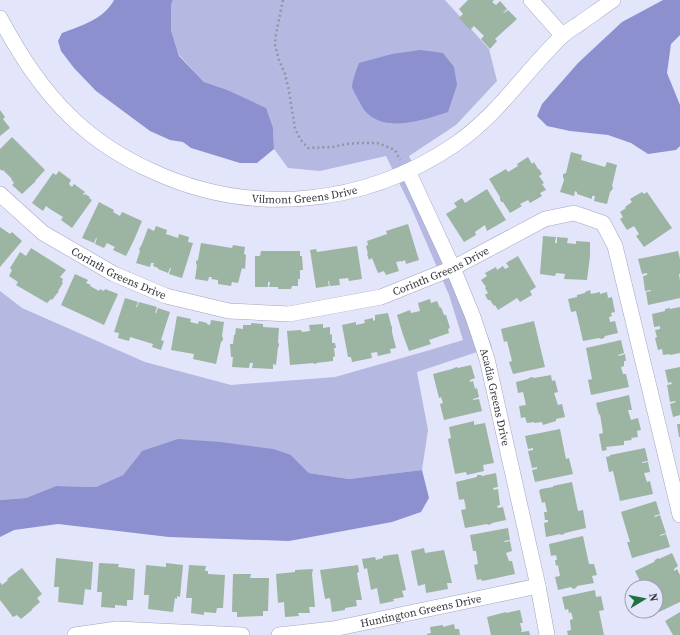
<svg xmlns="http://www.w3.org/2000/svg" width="680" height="635" viewBox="0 0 680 635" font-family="'Source Serif 4',serif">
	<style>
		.green { fill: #b5b8e1 }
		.water { fill: #8c90cf }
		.building { fill: #9cb4a2 }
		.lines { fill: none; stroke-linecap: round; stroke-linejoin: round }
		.minor-casing { stroke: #a3a6bf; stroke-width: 16 }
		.path { stroke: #9395a6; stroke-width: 2.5; stroke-dasharray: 2 3; stroke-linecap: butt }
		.minor { stroke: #fff; stroke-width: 15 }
		.labels { text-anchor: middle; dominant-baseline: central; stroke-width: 3.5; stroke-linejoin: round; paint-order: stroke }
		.street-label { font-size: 11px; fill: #353641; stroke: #e3e5fb }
	</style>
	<rect width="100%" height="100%" fill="#e3e5fb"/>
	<path class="green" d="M173 0H445L489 49 497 81 456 125 409 156 464 276 492 347 417 372 428 430 422 470 349 479 309 473 291 455 142 451 123 475 96 487 56 486 26 498 0 500V291L22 308 145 362 231 385 335 377 430 350 463 340 449 295 411 207 386 156 320 171 288 168 274 149 273 128 225 89 204 82 179 55 171 30V5Z"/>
	<path class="water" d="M114 0H173L171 5V30L179 56 204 82 225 89 266 108 273 128 274 149 257 163H240L191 148 183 142 170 140 150 131 96 91 74 68 61 51 58 41 62 33C81 26 104 19 114 0Z
		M663 0H680V35L671 44 667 73 680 105V146L676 150 648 154 631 143 608 135 570 131 547 126 537 116 542 104 578 63 622 22Z
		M420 50 443 53 454 67 457 85 448 112C420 121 375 137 359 101 357 97 353 91 352 87 352 81 357 68 359 63L392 54Z
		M178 439 220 442 273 449 291 455 309 473 349 479 422 470 429 498 421 512 392 522 289 541 169 537 58 524 14 530 0 537V500L26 498 56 486 96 487 123 475 142 451Z"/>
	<path class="building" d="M468 0H494L492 2 496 5 500 1 507 9 503 13H504L508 10 517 19 495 39 497 41 490 49 481 39 484 36 474 26 470 30 459 18 463 14 459 9Z
		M0 110 5 117 3 119 10 128 0 136Z
		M12 137 45 170 35 181H36L22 194 12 185 14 183 11 179H12L3 170 2 171 0 169V149Z
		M571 152 582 155 581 160 605 167 607 162 617 165 612 186 613 188 612 190 610 192 607 204 594 201 595 196H592V199L577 194V192L575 191 574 196 560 192 564 180 563 177V174L566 173Z
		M528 157 532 164 534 162 538 169H539L542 174 539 176 544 183 542 184 546 190 540 193 542 196 530 203 528 200 520 204 522 206 510 213 503 202H501L500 199V197L489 179 506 169 508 172 518 166 517 164Z
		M59 171 71 180 69 184 72 187 74 184 85 192 83 194 84 195 85 194 90 197 89 198 92 200 72 228 61 220 63 217 50 209 46 206 43 211 32 203 53 173 56 175Z
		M487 189 506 220 487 231 485 225 482 227 475 232 476 235 464 242 446 214 457 207 454 203 462 198 465 203Z
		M642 192 644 194 647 192 672 228 644 247 636 236 639 234 634 226 627 230 620 219 623 217 620 212 626 208 625 207 632 202 630 199Z
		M99 202 114 210 113 212 120 216 122 212 142 221 134 240 126 256 113 250 115 247 107 243 104 248 95 244 97 238H96L94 243 82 238Z
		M408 224 419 260 406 264 405 260 401 262V261L396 262 399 271 386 275 384 271 378 273 372 258 369 260 367 254H368L366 246 368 245 367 241 387 234 386 231Z
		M156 226 167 230 166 234 178 238 179 234 189 237 188 242 193 243 182 278 169 274 171 268H170L168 273 158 269V268L153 266 154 263H151L150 267 136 263 140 251 139 249 141 246 142 244 148 228 154 231Z
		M0 227 10 234 12 232 22 241 0 267Z
		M543 236 556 237 555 243H557V237L568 238 567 243 576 244V241L590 242V256L587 280 564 279 565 274 556 273 555 276 540 274Z
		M201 243 232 248 233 245 245 247 244 254 246 255 245 269 242 268 238 283 232 282 231 286 218 284V280L211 279 212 277H209L208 281 195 279 197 265 196 264V261L198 260Z
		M357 246 362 279 349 281 348 278 339 279 340 285 330 286 329 281H328L329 286 316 288 310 250 316 249 317 252Z
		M31 248 66 270 60 277 63 279 62 282 63 283 58 291H59L52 300 51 299 47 303 16 285 18 282 9 276 12 270 10 268 20 252 26 256Z
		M261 251H300V256H302L303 270H300V279H298V286H292L291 289H278V287H269L270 282H268V287H255V256H260Z
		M678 251 680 259V274H679L680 281V298L648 305 646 292 651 291V290L645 291 643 276 647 275V273L642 274 638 259Z
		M518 256 536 287 530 291 532 295 520 302 517 298 498 310 495 305 494 306 490 300H488L485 295 488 293 485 288 486 287 481 280 487 276 485 273 496 267 497 270 503 266 505 269 509 267 506 263Z
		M75 274 88 280 86 283 91 285 90 286 99 291 100 289 104 291 105 289 118 294 104 325 61 305Z
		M590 290 591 294 600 292V294L607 292 608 298 612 297 615 312 611 313 612 316 609 317 610 322 615 321 618 333 605 336 604 338 601 339 599 338 583 341 576 311 571 312 568 299 577 297V295L585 293V292Z
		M125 298 138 302 136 307H137L139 302 157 307 155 313H156L158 308 170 312 161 340 164 341 161 350 152 347 153 344 130 337 129 341 118 338 119 333 114 332Z
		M430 299 431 303 437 301 440 308 441 307 444 315H446L450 328 448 329 449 333 429 340 431 344 409 351 403 335 397 315 410 310 411 313 420 311 418 303Z
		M680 307V353L670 355V354L663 355 662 349 658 350 655 338 657 337 655 330 660 329V326L654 327 652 314 665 311V309L670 308V309Z
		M388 313 391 325 392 327V332L396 348 390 349 391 353 378 356 377 352 371 353 372 358 352 362 351 357H348L342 325 356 322V325L365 323 364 320 373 318V321L375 320V315Z
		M177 316 191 319 190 322 198 324 199 321 207 323V324L210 325 211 320 224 322 222 336 223 338V340L221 342 216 364 193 359 194 354 171 350Z
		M534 321 545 367 513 374 509 362 512 361 507 341 504 342 501 329Z
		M251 323 263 324V327L279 328 278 342 279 344V346L278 347 276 365 273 364V369L252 368 253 363H250L249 368 232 367 233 357H231L230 344H233L234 335H235L236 328 243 329V325H251Z
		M323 324V328L330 327V335L332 334V343H335L336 348H334L335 356 333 357V361L316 363V364H314V363L290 365 287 331 301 330 302 332 310 331 309 325Z
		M621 340 624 353 618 355 619 356 625 354 626 361H624V366L621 367 623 374H626L629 387 591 395 588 380 592 379 586 348Z
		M471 365 475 378 470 380V382L473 381 475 389 477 388 479 397 473 399V400L479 399 482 411 444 420 440 404 443 403 441 397 439 398 433 374 452 369 454 368 457 367 458 368Z
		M680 367V415L673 417 670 404 676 402 675 401 670 402 667 385 672 384 671 382 668 383 665 370Z
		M551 375 552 381 555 380 558 392 554 393 558 405 562 404 565 417 556 419V421L543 425 542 422 534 423V422L527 423 525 417 521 418 519 406 526 405 523 392 518 393 516 382 528 379 529 378 532 377 534 378Z
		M629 395 632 410H628L631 420 638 418 641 430 637 431 638 437 631 438 632 440 624 441V445L606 447 607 450 602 451 599 434 603 433 600 414 599 415 596 403Z
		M474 421V425L485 423 494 463 483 465 484 471 467 475 466 472 455 474 448 439 451 438 449 427Z
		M677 424H680V437H679Z
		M560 429 566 459 569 458 573 474 535 482 532 470 537 469V467L532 468 528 451 533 450V448L528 449 525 436Z
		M645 448 648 461 642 462V463L648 462 650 472 644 473 647 482 650 481 653 494 620 501 613 471 609 472 606 457 610 456V455Z
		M496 473 498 487 493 488 494 490 498 489 500 505 497 506 498 508 503 507 506 520 492 523 491 524 488 525 487 524 465 528 461 510 466 509 464 499 459 500 456 482 477 477V475H481L482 476Z
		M572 482 578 511 583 510 586 528 565 533 564 534 561 535 560 534 546 537 544 523 548 522V520H545L544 512H547L545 502 542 503 539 491 541 489 553 487V486Z
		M656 501 660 514 654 516 655 517 660 515 666 533 660 535V536L666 534 670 547 632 558 627 542H630L621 512Z
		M508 528 510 540 504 541 505 542 510 541 512 551 506 553 509 561H512L515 574 497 578 482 581 481 579 477 580 474 565 478 564 476 551H473L470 535Z
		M583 536 589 564H594L597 575 592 576 594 583 577 586 576 588 573 589 571 587 558 590 555 577 560 576 558 565 556 566 555 560H557L556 555 551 556 549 544Z
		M424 548 425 553 444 550 452 583H447L448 589 426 593 425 584 418 586 411 551Z
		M672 553 678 566 674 569V571L677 569 680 575V602L659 612 656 605V587H643L635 571 654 562 655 560 658 558 659 559Z
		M398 554 406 590 402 591 404 597 393 599 394 601 380 604 377 588 371 590 367 568 364 569 362 559 375 557 376 560 383 558V556Z
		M56 558 93 562 91 590 85 589 83 605 58 602 59 587H54Z
		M99 563 119 564 118 567 135 569 133 600H127V606L115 605V608L101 607 102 592H97Z
		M166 563 183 565 180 597 177 596V599L175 598 173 612 148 609 149 595H144L146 565 166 567Z
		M189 565 206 566 205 571H208V574L225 575 223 608H217L216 613 204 612V615L191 613 192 598H186Z
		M358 565 359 572 357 573 362 600H356L357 606 345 608V610L332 612 330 598 325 599 320 570Z
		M22 568 42 594 37 598 40 602 32 609V610L21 619 17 615 13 617 0 600V582L2 585 8 580 7 579Z
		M313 569 312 574 315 607H309L310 613H298L299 616 285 617 284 602 278 603 276 574 295 572V570Z
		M233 574H251L250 578H269L268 611H263V616L237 617V612H232Z
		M595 590 596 597 601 596 604 610 599 611 604 635H568L567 631 571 630 570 620 573 619 571 612 569 613 568 609 565 610 562 597Z
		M520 610 523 623H520L522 631H521V632L529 631 530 635H491L487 617 506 612V613Z
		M680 612V635H673L665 621Z
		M454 624 455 629H459L460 635H427V634L431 633 430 627 443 625V627Z"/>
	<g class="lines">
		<g class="minor-casing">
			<g id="minor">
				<path d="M531 0 562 35"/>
				<path id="s1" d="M0 18C20 55 42 90 73 119 96 141 123 158 152 171 251 217 364 206 454 145 497 116 524 73 561 37 566 32 573 28 579 24 590 16 602 8 613 0"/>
				<path id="s2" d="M408 171 453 268 473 317 487 359 538 586 547 635"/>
				<path id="s3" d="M0 194 43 233 114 274 166 296 229 311 289 314 381 297 453 268 545 219 574 213 603 223 615 246 680 515"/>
				<path d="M75 635 117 629 242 635"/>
				<path id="s4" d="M279 635 333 629 538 586"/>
			</g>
		</g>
		<path class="path" d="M283 0 276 34 275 45 279 60 285 74 289 91 295 129 301 140 308 148 333 147 346 144 360 143H377L383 145 395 150 400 160"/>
		<use href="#minor" class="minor"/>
	</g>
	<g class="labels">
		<g class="street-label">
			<text stroke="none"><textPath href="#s1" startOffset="377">Vilmont Greens Drive</textPath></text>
			<text stroke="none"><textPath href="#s3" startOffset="480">Corinth Greens Drive</textPath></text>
			<text stroke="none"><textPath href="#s3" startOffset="144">Corinth Greens Drive</textPath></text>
			<text stroke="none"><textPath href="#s2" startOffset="243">Acadia Greens Drive</textPath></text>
			<text stroke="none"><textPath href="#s4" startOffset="144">Huntington Greens Drive</textPath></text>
		</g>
	</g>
	<g transform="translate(644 599) rotate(80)"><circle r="19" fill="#e3e5fb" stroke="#9d9fb1"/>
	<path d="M0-3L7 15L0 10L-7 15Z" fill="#207040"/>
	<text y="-6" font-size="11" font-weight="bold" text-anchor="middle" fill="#353641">N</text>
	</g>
</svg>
